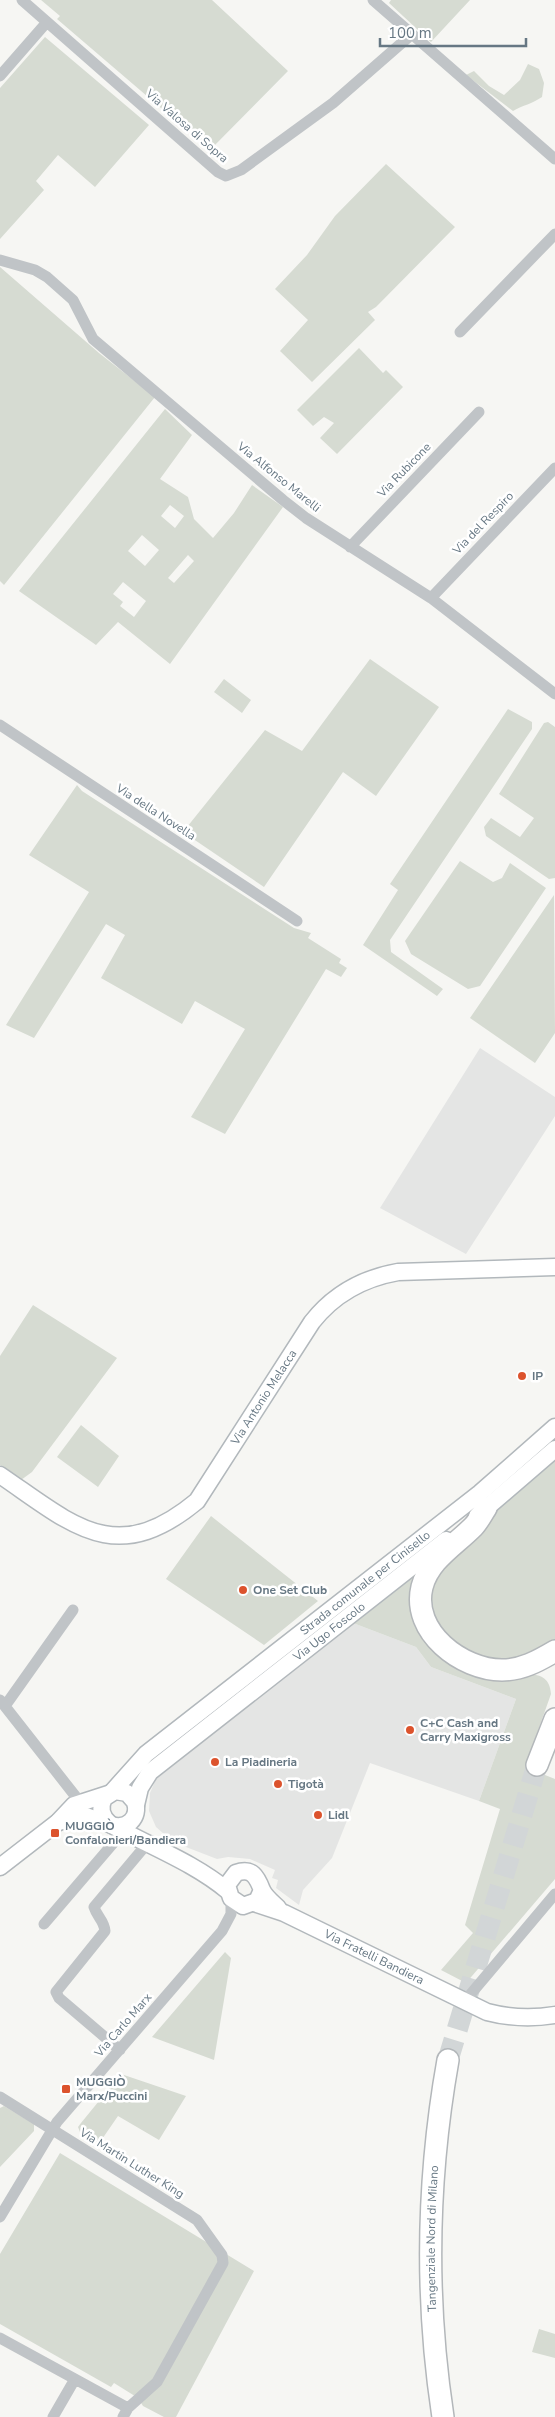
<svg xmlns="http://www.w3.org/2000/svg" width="555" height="2417" viewBox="0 0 555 2417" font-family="'Nunito Sans',sans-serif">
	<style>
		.built { fill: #e4e5e4 }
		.green { fill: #d6dbd2; fill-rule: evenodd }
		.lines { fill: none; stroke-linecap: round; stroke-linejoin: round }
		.highway-tunnel { stroke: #d2d6d7; stroke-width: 21; stroke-dasharray: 21 11; stroke-linecap: butt }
		.secondary-casing { stroke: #b2b8bc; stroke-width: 19 }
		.highway-casing { stroke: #b3b7ba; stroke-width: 24 }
		.street { stroke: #c0c4c7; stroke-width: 11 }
		.secondary { stroke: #fff; stroke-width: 16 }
		.highway { stroke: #fff; stroke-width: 21 }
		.poi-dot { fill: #dc532d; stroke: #fff; stroke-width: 2 }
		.labels { text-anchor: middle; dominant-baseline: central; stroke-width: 5; stroke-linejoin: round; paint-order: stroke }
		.street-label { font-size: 12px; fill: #667783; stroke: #fff }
		.poi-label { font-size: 12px; font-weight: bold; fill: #667783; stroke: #fff; text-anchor: start }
	</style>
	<rect width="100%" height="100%" fill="#f6f6f3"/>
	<path class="built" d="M480 1048 555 1097V1116L466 1254 380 1208Z
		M353 1623 416 1647 431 1667 516 1699 479 1801 370 1763 332 1858 303 1890 299 1905 276 1888 278 1880 272 1878 275 1870 250 1859 228 1857 217 1859 173 1842 156 1827 149 1811 150 1793 156 1779Z"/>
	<path class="green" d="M41 0H212L288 71 210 150 57 19 60 16Z
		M391 0H470L431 42 389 3Z
		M45 37 149 125 95 187 58 155 36 181 44 190 0 239V88Z
		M528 64 539 69 544 83 542 97C532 104 523 105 513 111L466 75 474 71 489 86 504 95 520 80Z
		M386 164 455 227 376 307 368 312 375 320 312 382 280 351 308 320 275 289 307 255 335 216Z
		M0 267 99 353 155 397 4 585 0 581Z
		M359 348 383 373 386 370 403 387 337 454 320 438 334 423 324 417 313 426 297 410Z
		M165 409 192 435 160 479 188 497 194 519 213 538 234 513 252 485 283 507 170 664 118 622 96 645 19 591ZM170 505 184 516 175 528 161 516ZM142 535 159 550 145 566 128 551ZM188 555 194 561 174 583 168 578ZM123 582 146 601 134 617 120 606 123 602 113 594Z
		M370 659 439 707 376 796 343 772 264 887 183 832 265 730 302 751Z
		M224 679 251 700 242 713 214 692Z
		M508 709 532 722V729L390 940 391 952 443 989 437 996 363 945 398 890 390 884Z
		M548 722 555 727V878L549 879 486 836 484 827 491 818 520 837 534 818 499 794 544 723Z
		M77 785 82 791 294 928 311 933 308 938 341 959 339 963 347 968 341 977 326 969 225 1134 191 1117 245 1029 195 1001 182 1024 101 978 125 935 106 924 34 1038 6 1025 89 892 29 855Z
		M460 861 493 882 502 878 510 863 546 888 480 986 468 989 411 954 405 941Z
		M554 895 555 1033 535 1063 470 1018Z
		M33 1305 117 1358 32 1472 21 1480 0 1465V1356Z
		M81 1425 119 1456 98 1487 57 1457Z
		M555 1456V1646L507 1662 469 1656 439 1632 428 1603 436 1571 452 1551Z
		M211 1516 318 1601 264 1645 166 1579Z
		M414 1575 412 1617 426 1642 522 1675C538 1673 550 1676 551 1694L525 1767 555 1779V1879L466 1983 441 1970 473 1933 465 1925 500 1809 479 1801 516 1699 431 1667 416 1647 353 1623Z
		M225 1952 231 1958 214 2060 152 2037Z
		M121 2074 186 2096 159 2140 118 2116 98 2145 80 2132 78 2127 81 2123Z
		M4 2106 34 2124V2131L0 2167V2108Z
		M60 2153 254 2271 176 2417H164L143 2406 138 2398 114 2383 111 2387 0 2324V2254Z
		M539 2329 555 2334V2358L532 2352Z"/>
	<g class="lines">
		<path class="highway-tunnel" d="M448 2060 537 1765"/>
		<g class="secondary-casing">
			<g id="secondary">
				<path id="s1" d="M0 1475C72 1524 115 1569 197 1501L312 1322C334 1294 364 1278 398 1272L555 1267"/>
				<path d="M477 1516 555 1449"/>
				<path id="s2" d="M112 1792 146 1754 480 1493 555 1427"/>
				<path id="s3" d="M136 1805 140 1788 150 1772 446 1540"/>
				<path d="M58 1822 86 1816 110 1824"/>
				<path d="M111 1825C127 1830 140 1818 135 1802L127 1793 115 1791 104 1798C99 1808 101 1817 110 1824 149 1846 193 1862 228 1891"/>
				<path d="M0 1867 58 1822 74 1805 111 1793"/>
				<path d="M262 1890 257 1901 243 1906 231 1898 227 1885 236 1873C252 1867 257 1877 262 1890 265 1897 273 1903 278 1908"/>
				<path id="s4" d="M254 1903 284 1913 487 2012C510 2018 531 2019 555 2015"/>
			</g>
		</g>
		<g class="highway-casing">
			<g id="highway">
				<path d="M486 1508C482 1514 478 1522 473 1527 454 1546 429 1560 422 1587 411 1632 462 1670 502 1670 522 1670 538 1661 555 1651"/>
				<path d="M537 1765 555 1719"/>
				<path id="s5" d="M443 2417C425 2299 427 2178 448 2060"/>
			</g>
		</g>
		<path class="street" d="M22 0 218 172 226 176 241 170 333 103 412 34
			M373 0 555 159
			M0 76 47 22
			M0 260 35 270 47 277 73 300 93 339 283 500 306 518 431 598 555 694
			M460 332 555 234
			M350 547 479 412
			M431 598 555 468
			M0 725 297 921
			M0 1700 80 1802
			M5 1706 73 1610
			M44 1924 128 1826
			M464 2002 555 1894
			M120 2050 59 1998 56 1992 105 1931C104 1920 97 1917 94 1907L146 1845
			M0 2097 197 2220 222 2255 223 2263 157 2382 128 2408 123 2417
			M0 2217 57 2122 222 1931 231 1914V1898
			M0 2338 128 2408
			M53 2417 75 2379"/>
		<use href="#secondary" class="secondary"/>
		<use href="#highway" class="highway"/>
	</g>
	<g class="poi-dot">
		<circle cx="522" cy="1376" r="5"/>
		<circle cx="243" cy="1590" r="5"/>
		<circle cx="410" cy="1730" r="5"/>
		<circle cx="215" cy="1762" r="5"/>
		<circle cx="278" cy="1784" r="5"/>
		<circle cx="318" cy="1815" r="5"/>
		<rect x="50" y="1828" width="10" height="10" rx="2.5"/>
		<rect x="61" y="2084" width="10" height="10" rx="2.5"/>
	</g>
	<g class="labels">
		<g class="street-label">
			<text transform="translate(187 126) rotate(41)">Via Valosa di Sopra</text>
			<text transform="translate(404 470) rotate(-46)">Via Rubicone</text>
			<text transform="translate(279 477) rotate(39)">Via Alfonso Marelli</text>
			<text transform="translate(483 523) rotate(-46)">Via del Respiro</text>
			<text transform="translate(156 812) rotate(33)">Via della Novella</text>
			<text stroke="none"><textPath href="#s1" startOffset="346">Via Antonio Melacca</textPath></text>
			<text stroke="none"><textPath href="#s2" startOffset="329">Strada comunale per Cinisello</textPath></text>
			<text stroke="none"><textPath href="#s3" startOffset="264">Via Ugo Foscolo</textPath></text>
			<text stroke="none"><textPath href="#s4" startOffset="132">Via Fratelli Bandiera</textPath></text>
			<text transform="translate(123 2025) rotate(-49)">Via Carlo Marx</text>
			<text transform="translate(132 2163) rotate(32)">Via Martin Luther King</text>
			<text stroke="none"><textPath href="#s5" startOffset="179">Tangenziale Nord di Milano</textPath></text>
		</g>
		<g class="poi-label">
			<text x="532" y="1376">IP</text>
			<text x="253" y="1590">One Set Club</text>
			<text x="420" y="1723">C+C Cash and<tspan x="420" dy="14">Carry Maxigross</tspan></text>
			<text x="225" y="1762">La Piadineria</text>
			<text x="288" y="1784">Tigotà</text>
			<text x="328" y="1815">Lidl</text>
			<text x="65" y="1826">MUGGIÒ<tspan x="65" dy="14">Confalonieri/Bandiera</tspan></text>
			<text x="76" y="2082">MUGGIÒ<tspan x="76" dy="14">Marx/Puccini</tspan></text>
		</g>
	</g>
	<path d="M380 38v8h146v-8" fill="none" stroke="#667783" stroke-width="2.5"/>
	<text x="388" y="38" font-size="15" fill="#667783" stroke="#ffffff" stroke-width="4" paint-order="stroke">100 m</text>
</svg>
